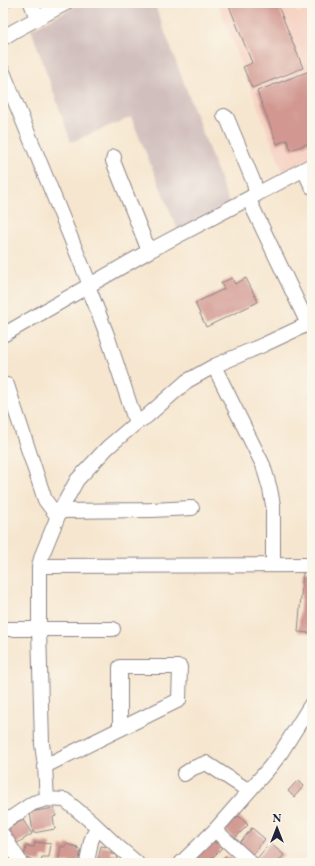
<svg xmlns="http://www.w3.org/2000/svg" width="315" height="866" viewBox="0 0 315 866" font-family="'EB Garamond',serif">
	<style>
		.built { fill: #f6d2c3 }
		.industrial { fill: #d1bfbd }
		.building { fill: #d19790 }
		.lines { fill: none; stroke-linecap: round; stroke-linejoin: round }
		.minor-casing { stroke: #8c8485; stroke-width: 16 }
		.minor { stroke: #fff; stroke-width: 14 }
	</style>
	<rect width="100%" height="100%" fill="#fbf7ec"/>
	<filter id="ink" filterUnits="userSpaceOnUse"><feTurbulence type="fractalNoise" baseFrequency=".025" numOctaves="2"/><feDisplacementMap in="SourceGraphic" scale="8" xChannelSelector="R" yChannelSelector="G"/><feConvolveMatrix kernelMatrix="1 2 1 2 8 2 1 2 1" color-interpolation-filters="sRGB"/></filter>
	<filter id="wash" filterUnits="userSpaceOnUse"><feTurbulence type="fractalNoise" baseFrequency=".012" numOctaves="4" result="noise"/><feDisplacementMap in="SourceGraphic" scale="16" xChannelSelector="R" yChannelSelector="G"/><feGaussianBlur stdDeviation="0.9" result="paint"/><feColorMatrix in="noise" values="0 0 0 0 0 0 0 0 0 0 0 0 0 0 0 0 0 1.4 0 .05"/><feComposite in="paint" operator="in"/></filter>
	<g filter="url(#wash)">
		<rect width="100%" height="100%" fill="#f6e6cf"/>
		<path class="built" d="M218 3H293L297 13 312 8V157L283 172Z"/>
		<path class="industrial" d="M82 3H154L229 203 178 230 131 117 71 142 31 29Z"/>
		<g id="blocks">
			<path class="building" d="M3 3H16L3 9Z
				M228 3H277L303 68 252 88 243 67 252 63Z
				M312 70V142L291 150 287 140 277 144 257 91Z
				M232 278 235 284 246 278 258 302 206 327 195 303 224 289 221 283Z
				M303 572 312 573V633L298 632Z
				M298 780 304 786 294 797 288 791Z
				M54 808 56 816 53 817 55 829 33 833 30 812Z
				M239 816 248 825 234 839 225 830 229 825 227 823 233 817 235 819Z
				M23 820 32 834 14 845 5 831Z
				M252 828 265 839 252 855 237 846Z
				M211 839 216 844 217 842 223 847 207 863H204L196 855Z
				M35 842 51 844 49 857H42L41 862 31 861V859L24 858 26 846 34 847Z
				M270 843 284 855 277 863H255L254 862Z
				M66 844 78 847 77 849 81 850 78 863H58L61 846 65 847Z
				M101 846 112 848 111 854 118 855 116 863H105L106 861 98 860Z
				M225 856 228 859 230 857 235 862 233 863H217Z"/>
		</g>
	</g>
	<g filter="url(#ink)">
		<use href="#blocks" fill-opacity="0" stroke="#8c8485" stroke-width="1"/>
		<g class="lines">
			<g class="minor-casing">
				<path id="minor" d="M31 3 37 18
					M3 38 14 31 66 3
					M3 72 90 285
					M224 116 227 118 254 183 256 195
					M114 157 113 161 149 251
					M304 170 312 187
					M88 286 107 335 136 423
					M3 335 149 251 312 165
					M214 366 263 465 270 489 273 505V565
					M7 385 45 500 57 516
					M60 511 151 510 192 508
					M39 566 312 565
					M3 629H113
					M45 766 179 700 180 667H120V728
					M184 774 193 768 206 763 249 791
					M47 799 45 766 42 744 39 629V566L42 555 60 511 77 480 108 447 136 423 146 417 187 381 214 366 263 345 308 324 249 200
					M3 824 5 822 33 803 47 799 65 800 92 822 115 844 137 863
					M215 830 251 863
					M3 835 19 860V863
					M87 863 91 841 97 827
					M181 863 215 830 270 767 280 754 312 703"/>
			</g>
			<use href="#minor" class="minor"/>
		</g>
	</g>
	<rect width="315" height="866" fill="none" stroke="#fbf7ec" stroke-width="16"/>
	<g transform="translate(277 828)" stroke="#fbf7ec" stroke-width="3" paint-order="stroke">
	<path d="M0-3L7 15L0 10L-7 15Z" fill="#22223b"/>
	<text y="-6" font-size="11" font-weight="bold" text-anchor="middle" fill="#22223b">N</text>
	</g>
</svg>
